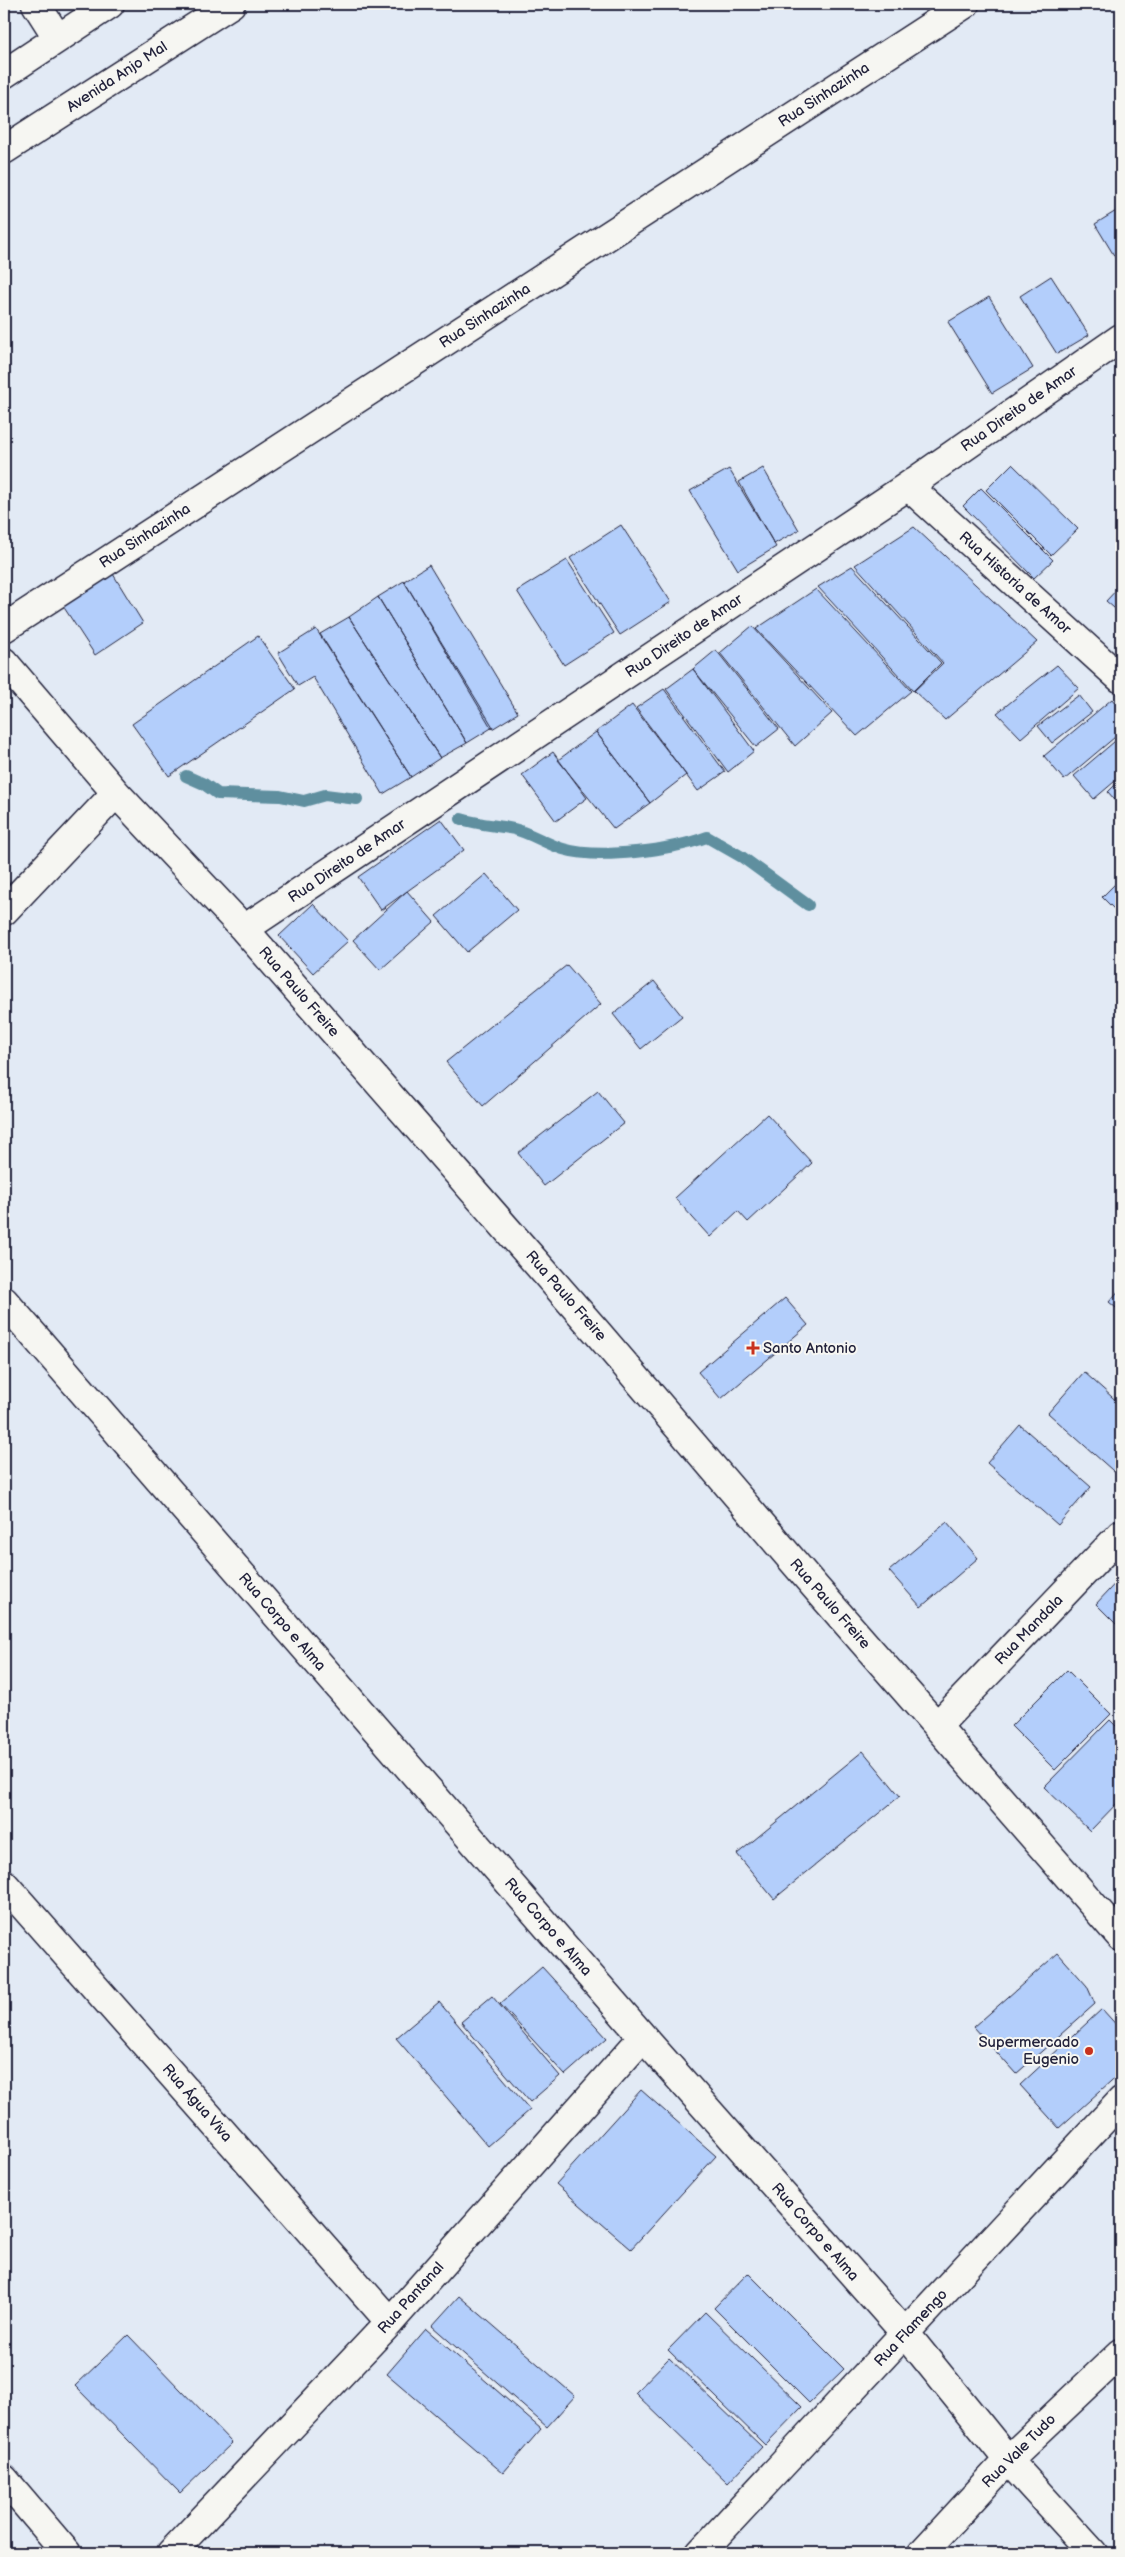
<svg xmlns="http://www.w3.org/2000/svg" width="1125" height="2557" viewBox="0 0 1125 2557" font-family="'Balsamiq Sans',sans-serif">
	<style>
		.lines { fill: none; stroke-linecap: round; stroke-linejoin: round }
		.stream { stroke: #5f8f9f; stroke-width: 12 }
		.building { fill: #b3cefb; stroke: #22223b }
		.minor-casing { stroke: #22223b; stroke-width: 31 }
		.minor { stroke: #f6f6f2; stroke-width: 28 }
		.poi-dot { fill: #c8321e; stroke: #f6f6f2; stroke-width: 2 }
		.labels { text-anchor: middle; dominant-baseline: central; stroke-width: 4; stroke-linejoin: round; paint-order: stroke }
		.street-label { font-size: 15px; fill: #22223b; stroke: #f6f6f2 }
		.poi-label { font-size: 15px; fill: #22223b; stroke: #f6f6f2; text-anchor: start }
	</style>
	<rect width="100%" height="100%" fill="#e2eaf5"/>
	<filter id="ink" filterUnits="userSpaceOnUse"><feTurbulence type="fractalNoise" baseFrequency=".02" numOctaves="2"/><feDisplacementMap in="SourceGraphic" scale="10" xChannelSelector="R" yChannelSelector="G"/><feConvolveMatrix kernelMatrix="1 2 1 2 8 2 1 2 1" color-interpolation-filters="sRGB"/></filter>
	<g filter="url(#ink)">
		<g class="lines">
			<path class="stream" d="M186 776 204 784 218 794 280 796 304 801 325 795 357 799
				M461 819C481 825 495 825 514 829 530 833 547 844 563 849 600 860 672 850 707 837L742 857 808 905"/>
		</g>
		<path class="building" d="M1121 208V267L1095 224Z
			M1051 276 1089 335 1057 354 1020 296Z
			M989 297 1033 368 992 393 948 322Z
			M1012 464 1078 529 1051 555 986 490Z
			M763 468 799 530 774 544 739 482Z
			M729 469 776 547 738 570 690 491Z
			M981 488 1053 560 1034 578 963 506Z
			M621 525 671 602 620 635 570 558Z
			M914 527 1037 642 945 720 914 691 943 663 855 565Z
			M567 560 614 633 564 665 517 591Z
			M429 565 518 713 492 729 404 581Z
			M852 566 941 663 913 691 818 587Z
			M113 574 143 623 95 655 63 606Z
			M404 581 493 727 467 743 378 597Z
			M1121 585V614L1106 601Z
			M816 589 911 691 857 736 756 629Z
			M378 597 467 743 440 758 349 617Z
			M349 617 440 758 411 777 320 634Z
			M752 626 832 713 795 746 720 653Z
			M316 629 411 777 383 794 313 677 298 686 278 653Z
			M258 636 295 689 169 776 132 724Z
			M716 650 779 729 756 747 693 669Z
			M1057 665 1079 688 1021 738 997 713Z
			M693 669 754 751 728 772 666 689Z
			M664 689 725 772 698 791 636 708Z
			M1079 695 1092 712 1052 743 1038 726Z
			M1112 699 1121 710V732L1064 780 1044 756Z
			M632 705 686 775 650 803 596 732Z
			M596 732 650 803 614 829 558 760Z
			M1121 736V776L1094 799 1074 776Z
			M553 752 587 798 556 821 522 775Z
			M1121 779V807L1108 792Z
			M441 819 464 850 381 910 358 877Z
			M486 874 517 910 467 952 436 916Z
			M1121 878V916L1102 897Z
			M407 891 434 922 380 970 353 940Z
			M313 904 348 941 313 973 279 936Z
			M567 965 601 1004 483 1106 446 1062Z
			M654 981 682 1016 641 1049 613 1014Z
			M598 1091 624 1123 544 1186 518 1153Z
			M767 1114 812 1163 748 1222 738 1211 710 1237 675 1198Z
			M1121 1288V1312L1109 1302Z
			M785 1298 808 1325 721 1399 698 1372Z
			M1084 1372 1121 1405V1478L1048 1413Z
			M1020 1425 1091 1487 1058 1525 987 1463Z
			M947 1522 978 1558 921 1607 889 1571Z
			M1121 1577V1629L1096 1604Z
			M1067 1670 1111 1714 1055 1770 1011 1726Z
			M1110 1720 1121 1731V1799L1090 1831 1044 1787Z
			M863 1751 900 1796 774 1899 737 1854Z
			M1058 1953 1087 1986 1095 2004 1016 2074 974 2027Z
			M542 1967 607 2038 565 2075 500 2004Z
			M492 1996 560 2076 530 2102 461 2022Z
			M439 2002 530 2110 488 2146 396 2038Z
			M1102 2009 1121 2030V2072L1059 2128 1020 2085Z
			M641 2090 716 2156 631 2249 556 2184Z
			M748 2273 844 2369 809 2403 714 2308Z
			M459 2296 575 2396 547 2427 432 2326Z
			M705 2312 802 2407 765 2445 668 2350Z
			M426 2329 541 2429 503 2473 387 2374Z
			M128 2335 232 2443 180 2493 75 2386Z
			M669 2358 762 2447 728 2483 635 2393Z"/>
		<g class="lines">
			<g class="minor-casing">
				<path id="minor" d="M36 4 57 37
					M4 74 110 4
					M4 150 231 4
					M908 486 1121 679
					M4 628 965 4
					M4 662 116 793 244 929 596 1331 816 1588 1121 1937
					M4 911 116 793
					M244 929 908 486 1121 338
					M4 1301 643 2037 906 2334 1008 2460 1093 2553
					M937 1726 1121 1534
					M4 1884 390 2322
					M4 2479 67 2553
					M171 2553 390 2322 643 2037
					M700 2553 1121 2101
					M922 2553 1008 2460 1121 2353"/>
			</g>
			<use href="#minor" class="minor"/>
		</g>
	</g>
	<g class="poi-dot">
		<path d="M750.5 1340.5h5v5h5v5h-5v5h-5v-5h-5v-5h5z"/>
		<circle cx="1089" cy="2051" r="5"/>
	</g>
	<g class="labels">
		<g class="street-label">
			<text transform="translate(117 77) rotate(-33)">Avenida Anjo Mal</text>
			<text transform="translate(824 95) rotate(-33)">Rua Sinhazinha</text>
			<text transform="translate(485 316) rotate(-33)">Rua Sinhazinha</text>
			<text transform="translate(1019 409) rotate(-35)">Rua Direito de Amar</text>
			<text transform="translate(145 536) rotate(-33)">Rua Sinhazinha</text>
			<text transform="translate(1015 583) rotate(42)">Rua Historia de Amor</text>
			<text transform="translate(684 636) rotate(-34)">Rua Direito de Amar</text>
			<text transform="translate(347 861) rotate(-34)">Rua Direito de Amar</text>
			<text transform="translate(299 992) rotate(49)">Rua Paulo Freire</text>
			<text transform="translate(566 1296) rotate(49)">Rua Paulo Freire</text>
			<text transform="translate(830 1604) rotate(49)">Rua Paulo Freire</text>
			<text transform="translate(282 1622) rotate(49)">Rua Corpo e Alma</text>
			<text transform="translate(1029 1630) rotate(-46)">Rua Mandala</text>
			<text transform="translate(548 1927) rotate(49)">Rua Corpo e Alma</text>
			<text transform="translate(197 2103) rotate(49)">Rua Água Viva</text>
			<text transform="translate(815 2232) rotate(49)">Rua Corpo e Alma</text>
			<text transform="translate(411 2298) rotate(-48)">Rua Pantanal</text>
			<text transform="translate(911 2328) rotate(-47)">Rua Flamengo</text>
			<text transform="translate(1019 2451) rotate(-45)">Rua Vale Tudo</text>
		</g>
		<g class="poi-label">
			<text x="763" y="1348">Santo Antonio</text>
			<text x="1079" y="2042" text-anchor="end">Supermercado<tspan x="1079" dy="17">Eugenio</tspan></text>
		</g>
	</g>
	<rect width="1125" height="2557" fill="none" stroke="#f6f6f2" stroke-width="20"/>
	<rect x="10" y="10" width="1105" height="2537" fill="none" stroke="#22223b" stroke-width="2" filter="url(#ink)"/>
</svg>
